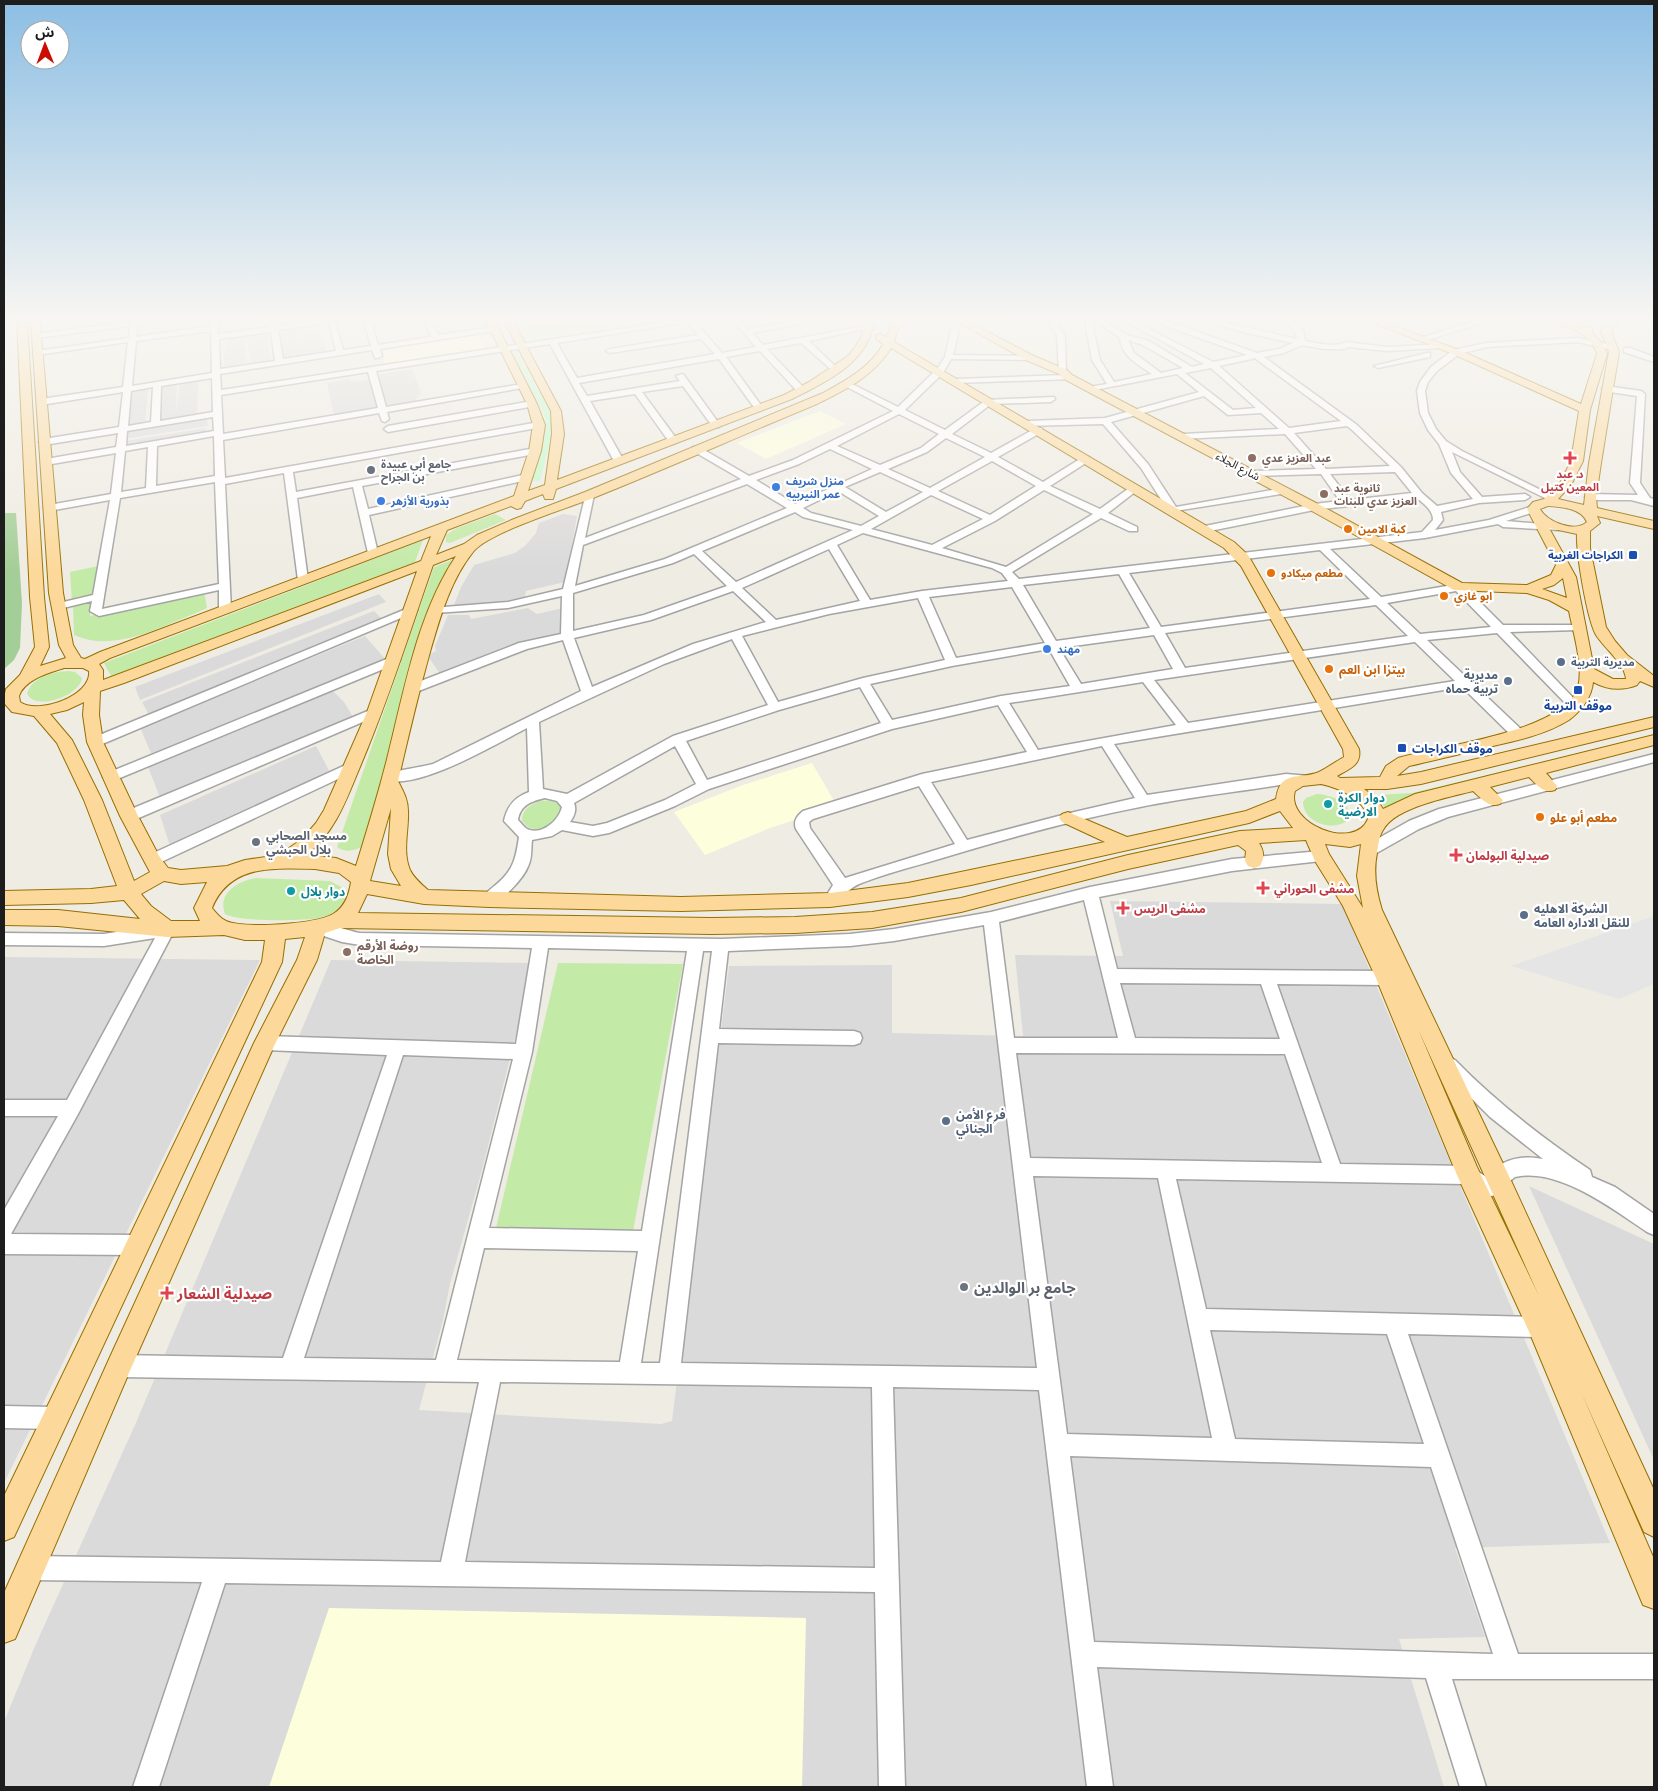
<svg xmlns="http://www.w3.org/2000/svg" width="1658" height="1791" viewBox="0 0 1658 1791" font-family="'PT Sans','Noto Sans Arabic',sans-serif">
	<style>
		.residential { fill: #dbdada }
		.education { fill: #fdffdc }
		.grass { fill: #c4eaa8 }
		.forest { fill: #a4ce97 }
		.park { fill: #bffac8 }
		.parking { fill: #e5e5e5 }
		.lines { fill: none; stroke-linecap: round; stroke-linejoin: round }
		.minor-casing { stroke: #a4a4a4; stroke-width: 3 }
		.major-casing { stroke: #976f00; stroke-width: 2 }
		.minor { fill: #fff; fill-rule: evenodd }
		.major { fill: #fcd99b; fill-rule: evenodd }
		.education-dot { fill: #8d6e63; stroke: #fff; stroke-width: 2 }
		.health-dot { fill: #e0444e; stroke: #fff; stroke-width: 2 }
		.worship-dot { fill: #6b7280; stroke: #fff; stroke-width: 2 }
		.shop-dot { fill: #3f7fe0; stroke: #fff; stroke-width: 2 }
		.food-dot { fill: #e8710a; stroke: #fff; stroke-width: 2 }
		.transit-dot { fill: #1a4fb4; stroke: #fff; stroke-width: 2 }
		.service-dot { fill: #5c6f8a; stroke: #fff; stroke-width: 2 }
		.culture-dot { fill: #0f9aa8; stroke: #fff; stroke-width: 2 }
		.labels { text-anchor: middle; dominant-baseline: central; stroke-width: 4.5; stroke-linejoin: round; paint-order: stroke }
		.far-education-label { font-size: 11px; font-weight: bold; fill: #785e54; stroke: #fff; text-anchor: start }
		.far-worship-label { font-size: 11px; font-weight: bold; fill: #5b616d; stroke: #fff; text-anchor: start }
		.far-street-label { font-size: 11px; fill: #1d1d1d; stroke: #fff }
		.far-health-label { font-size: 11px; font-weight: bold; fill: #be3a42; stroke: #fff }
		.far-shop-label { font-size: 11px; font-weight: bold; fill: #366cbe; stroke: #fff; text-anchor: start }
		.far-food-label { font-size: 11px; font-weight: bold; fill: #c56008; stroke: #fff; text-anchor: start }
		.far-transit-label { font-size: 11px; font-weight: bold; fill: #164399; stroke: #fff; text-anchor: end }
		.far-service-label { font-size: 11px; font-weight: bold; fill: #4e5e75; stroke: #fff; text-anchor: start }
		.food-label { font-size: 12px; font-weight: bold; fill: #c56008; stroke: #fff; text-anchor: start }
		.service-label { font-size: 12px; font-weight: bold; fill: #4e5e75; stroke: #fff; text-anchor: start }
		.transit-label { font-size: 12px; font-weight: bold; fill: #164399; stroke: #fff }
		.culture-label { font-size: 12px; font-weight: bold; fill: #0d838f; stroke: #fff; text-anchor: start }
		.worship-label { font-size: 12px; font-weight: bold; fill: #5b616d; stroke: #fff; text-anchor: start }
		.health-label { font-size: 12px; font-weight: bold; fill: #be3a42; stroke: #fff; text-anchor: start }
		.education-label { font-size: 12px; font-weight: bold; fill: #785e54; stroke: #fff; text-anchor: start }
		.near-worship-label { font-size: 15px; font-weight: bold; fill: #5b616d; stroke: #fff; text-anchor: start }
		.near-health-label { font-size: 15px; font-weight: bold; fill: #be3a42; stroke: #fff; text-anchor: start }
	</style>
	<rect width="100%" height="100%" fill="#efece3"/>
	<path class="residential" d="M319 324 327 354 282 360 278 329 296 327 301 346 298 327Z
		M267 332 271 362 251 365 247 335Z
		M244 335 247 366 223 370 227 337Z
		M412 369 421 392 414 403 385 408 375 375Z
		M350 379 351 382 369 380 377 409 334 417 327 383Z
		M198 382 197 416 157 423 160 387 177 385 176 411 180 384Z
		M148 389 145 424 127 427 130 392Z
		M207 419 208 426 124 439 126 432Z
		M206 428V434L124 447 125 441Z
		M563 514 577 516 565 582 526 591 525 597 508 602 454 605 461 587 474 565 515 553 526 545 536 533 539 523Z
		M379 594 386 602 140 700 135 687Z
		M528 608 537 614 563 608V633L528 641 441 675 429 658 430 654 436 651 435 646 448 615H469L471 619Z
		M374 611 383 620 149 715 142 702Z
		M365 636 386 660 152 756 140 727Z
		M333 691 344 702 353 717 161 800 148 767Z
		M316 746 332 776 171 849 160 815Z
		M1110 901 1342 904 1610 1543 1455 1548 1485 1637 1399 1639 1444 1787H4V1722L35 1646 135 1425 331 960 534 963 482 1170 450 1284 443 1320 419 1410 661 1424 672 1421 729 966 892 965V1033L1023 1036 1015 955 1123 956Z
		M4 957 260 960 4 1483Z
		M1529 1186 1654 1244V1460Z"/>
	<path class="education" d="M479 335 484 349 385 363 382 348Z
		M820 411 846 424 766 459 737 443Z
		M812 763 837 806 770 828 705 855 674 812 743 785Z
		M329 1608 806 1618 802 1787H269Z"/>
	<path class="grass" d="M495 514 506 520 450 543 446 542V535L455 529Z
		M423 540 415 562 111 676 104 663Z
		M452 560 428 608 418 638 406 679 385 773 363 846C354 851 346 853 337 847L434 567Z
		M98 566 94 596 72 602 70 572Z
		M204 591 207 608 203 610C164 625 115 654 74 635L73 604 93 599 90 616Z
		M68 671 75 672 82 678C80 696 34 712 27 693 33 677 52 672 68 671Z
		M1654 735V741L1385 809 1378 795 1412 793Z
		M1317 794C1331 795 1353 802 1349 819 1335 833 1303 823 1303 802L1306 798Z
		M540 801C549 800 556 801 563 807V817L541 830 529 828 522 821C522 809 530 805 540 801Z
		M256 878 330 881 345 889C345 896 345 902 340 907 335 912 326 917 319 918 302 921 239 922 225 914 217 893 238 881 256 878Z
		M558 963 683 964 633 1231 495 1232Z"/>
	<path class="forest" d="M4 513H16L22 603 20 648 14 660 4 669Z"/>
	<path class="park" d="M519 321H654L530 340Z
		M517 353 551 413 553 429 540 481H533C539 459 549 436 544 414L512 354Z"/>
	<path class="parking" d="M1654 916V984L1619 999 1511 966Z"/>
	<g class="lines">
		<g class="minor-casing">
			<path id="minor" d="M135 321H153L138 325 136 337 210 326 211 321H218V334L270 327V321H276L278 326 317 321H335L343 350 371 346 364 321H371L378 345 431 337 425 321H431L438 335 494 327 498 329 494 331 380 349 382 356 378 358H375L372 350 220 374 221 390 672 321H694L722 353 756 347 733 321H740L748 329 799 321H814L752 333 763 345 870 325 874 327 809 341 838 369 839 371 835 373 801 343 767 349 804 388V392H798L760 351 726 357 763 408 759 411 756 410 719 359 579 383 587 396 680 381 676 376 683 374 720 425 719 427H713L683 386 642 392 678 441 673 444 670 443 635 394 590 401 624 461 619 464 614 461 550 344 376 371 386 407 522 384 526 386 522 388 387 412 389 419 385 422 382 421 379 413 223 440 225 478 539 422 543 425 542 427 293 472 296 492 535 448 540 451 535 454 362 486 368 509 527 474 532 477 527 480 369 515 378 553 373 556 368 553 353 487 297 498 308 580 303 583 298 580 284 473 225 484 231 610 229 612H221L219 610V590L99 616 90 611 92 601 59 609 55 608 53 606 55 604 93 595 110 500 49 511 44 508 49 505 111 494 116 453 46 465 41 462 46 459 116 447 118 433 44 445 39 442 44 439 119 427 123 392 41 405 37 402 41 399 123 387 128 342 37 355 33 353 37 351 129 338 130 326 36 338 32 336 36 334ZM687 322 698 335 610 349 606 351 610 353 701 339 715 354 577 378 557 343ZM329 323 336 351 283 359 278 330ZM211 331 212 373 132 386 136 341ZM271 332 275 361 220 369 219 339ZM368 372 378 408 223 434 221 395ZM212 378 213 412 160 421 161 386ZM153 387 151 422 128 426 131 391ZM213 417 214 431 126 446 127 431ZM214 436 215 476 156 486 157 446ZM148 447 146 488 121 492 125 451ZM215 482 219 584 102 609 120 498Z
				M953 321H961L953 355 1030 356 1034 358 1030 360 951 359 943 373 905 410 945 430 986 400 1054 397 1055 399 1051 402 991 404 952 434 991 453 1036 428H1042V432L998 457 1043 482 1083 457H1089V461L1050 486 1100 509 1132 486 1135 485 1140 488 1108 513 1137 527V531H1129L1101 518 1012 572 1019 579 1422 532 1433 520C1433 510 1424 504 1417 498L1314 510 1205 532 1201 531 1200 529 1205 526 1314 504 1340 501 1321 474 1250 476V472L1253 471 1316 469 1285 434 1180 439 1179 437 1183 434 1279 429 1261 413 1228 415 1204 396 1111 422 1148 464 1176 507 1284 488 1287 489V493L1169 512 1141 468 1103 424 1025 426V422L1028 421 1105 418 1199 392 1177 374 1089 391V387L1107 384 1092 360 1085 321H1092L1100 360 1114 382 1152 374C1139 365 1121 356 1120 338L1096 321H1103L1127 335 1149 341 1192 367 1204 364 1125 321H1134L1213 362 1247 355 1158 323V321H1167L1257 353 1279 349 1293 343 1246 333 1207 321H1218L1297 339 1295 331 1285 321H1293L1303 330 1305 341C1318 343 1334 348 1346 342L1387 347 1442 344 1443 346 1439 348 1387 351 1348 347 1344 349H1324L1302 345 1284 353 1264 357 1357 425 1401 467 1422 493 1437 506 1473 499 1451 473 1439 444 1428 430 1420 413 1417 391 1420 382 1431 367 1453 350 1487 343 1578 338 1616 346 1617 348 1613 350 1578 342 1487 347 1459 354 1437 371 1428 382 1425 391 1428 413 1436 429 1446 441 1462 451 1557 498 1552 501 1549 500 1452 452 1460 472 1482 497 1525 494 1530 497 1525 500 1479 503 1441 512 1443 520 1435 530 1489 520 1533 506 1537 507V511L1506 521 1555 525 1559 526V530L1503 527 1498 524 1425 538 1330 549 1381 597 1459 584 1463 585 1503 625H1583L1585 627 1583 629 1579 630 1510 632 1581 706 1579 709H1571L1497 633 1427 640 1523 731 1524 734 1523 737H1513L1462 687 1114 744 1147 795 1286 774 1309 776 1311 779 1309 782 1286 784C1237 792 1188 797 1140 807 1072 820 1005 839 939 859 912 867 884 874 859 884 849 888 841 901 830 897L828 893 833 885 796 829C793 821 797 816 803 811L922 774 1027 752 998 705 892 729 709 789 675 806 609 833 593 836 562 830 552 836 532 840C531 848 532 857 529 864 525 877 497 909 484 904L481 900C485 893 492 888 498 883 514 869 516 857 519 837L504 821C507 806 515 797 529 792L527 728C496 744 419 790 386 780L384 777 386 774C402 769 418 768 433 764L581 691 563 640 527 649 416 692H408L406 689 408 686 519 643 561 634 562 596 508 608 435 613 429 610 431 608 508 602 563 589 586 493H592L594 495 585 538 741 479 693 451V447H699L749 476 793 460 893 411 843 385 850 383 898 407 937 369 945 357ZM1128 340 1143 345 1183 368 1161 373 1134 353ZM1256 358V359L1341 421 1289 428 1219 366ZM1211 368 1256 408 1233 410 1185 373ZM899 414 939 434 921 448 880 465 837 446ZM1347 426 1351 429 1390 466 1326 469 1294 433ZM946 438 985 457 930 488 888 469 927 452ZM830 449 872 469 795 504 756 480 799 464ZM992 461 1036 486 990 515 938 491ZM880 472 923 492 886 512 845 487ZM1395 472 1412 493 1350 500 1330 474ZM747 484 787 508 665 559 575 586 583 545ZM1044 490 1093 514 1006 567 942 548 995 521ZM838 491 879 516 861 526 811 513 803 508ZM931 495 983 519 932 545 871 529ZM795 512 803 517 853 530 736 582 702 551ZM863 533 992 568 1002 573 1008 581 922 591 870 600 837 545ZM829 549 860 601 776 620 742 588ZM1320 550 1370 599 1161 627 1129 573ZM694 554 727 586 644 615 573 631V593L673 563ZM1119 574 1150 628 1056 641 1023 585ZM1012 587 1045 643 956 658 929 597ZM733 591 766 622 693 644 592 687 574 638 651 620ZM1456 591 1491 627 1420 634 1387 603ZM918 598 945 660 863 678 778 702 742 636 829 614ZM1376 605 1408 636 1185 668 1165 633ZM1154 635 1173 669 1081 684 1059 648ZM732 639 768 705 673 736 567 794 543 789 539 722 664 664ZM1415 642 1455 681 1188 723 1154 680ZM1049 649 1070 686 1001 696 892 720 870 684 952 666ZM1143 682 1176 725 1038 750 1009 703ZM860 687 881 723 707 780 686 741 779 710ZM675 746 696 784 665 800 607 823 593 826 570 822C574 817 577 809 574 803ZM1102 746 1135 798 1070 813 967 840 931 782ZM919 786 955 844 845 878 810 828 809 822 813 819ZM545 798 557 801 562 807C559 820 542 836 527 829 524 827 521 823 518 820 520 805 532 801 545 798Z
				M1049 321H1055L1065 336 1066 374 1059 372 1057 336Z
				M1476 321H1487L1424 341 1417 339Z
				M1624 348H1630L1654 357V362L1624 352Z
				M1427 353H1430V357L1378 368 1374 366Z
				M1068 375H1071V379L956 383 952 381 956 379Z
				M1606 386 1641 391 1645 394 1640 483 1650 498 1654 499V506L1631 500H1590L1585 497 1590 494 1638 495 1630 483 1637 396 1603 391 1602 389Z
				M532 401 536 404 535 406 388 432 384 429 388 426Z
				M411 607 417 610 415 612 100 745H90L89 742 90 739Z
				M394 656 400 660 398 663 115 780H105L103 777 105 774Z
				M375 708 381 712 379 715 134 820H124L122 816 124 812Z
				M1654 754V762L1448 817 1419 829 1373 855 1368 856 1363 855 1361 851 1363 847 1409 821 1439 809Z
				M350 763 355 765 357 768 355 771 157 864 152 865 147 864 145 860 147 856Z
				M1321 851 1326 852 1328 856 1326 860 1321 861 1232 871 1099 897 1117 969 1386 971 1392 973 1394 978 1392 983 1386 985 1277 984 1340 1164 1469 1166 1488 1178C1493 1175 1495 1170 1499 1166 1511 1157 1529 1156 1543 1159L1490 1117 1443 1070 1440 1065 1443 1060 1449 1057 1455 1060C1496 1102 1541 1137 1590 1170L1592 1177 1615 1187 1654 1214V1235L1647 1232C1613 1209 1558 1167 1515 1177 1510 1180 1508 1185 1505 1189 1493 1203 1475 1193 1465 1184L1176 1179 1206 1309 1540 1317 1547 1320 1550 1327 1547 1334 1540 1337 1408 1334 1518 1654H1654V1679H1452L1486 1787H1460L1426 1678 1097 1667 1113 1787H1087L1039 1390 893 1387 905 1787H879L875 1592 225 1583 159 1787H133L202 1582 30 1580 22 1576 18 1568 22 1560 30 1556 441 1562 479 1382 119 1377 112 1373 108 1366 112 1359 119 1355 283 1358 387 1055 265 1050 259 1048 257 1043 259 1038 265 1036 516 1044 532 948 360 945 342 942 312 932 309 928 312 924C322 920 348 931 360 933L721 939 850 934 894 929 991 912 1090 887 1232 859ZM1084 900 1118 1038H1014L999 922ZM984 925 1037 1368 681 1363 718 1043 854 1045 860 1043 862 1038 860 1033 854 1031 719 1029 728 951 850 946 894 941ZM548 948 687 951 642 1231 489 1228 532 1052ZM703 951H712L660 1363H641ZM1120 983 1261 984 1280 1039 1135 1038ZM1016 1053 1285 1054 1322 1163 1030 1158ZM403 1055 513 1059 436 1360 304 1358ZM1033 1176 1158 1178 1212 1438 1067 1434ZM484 1248 638 1251 620 1362 457 1360ZM1210 1330 1387 1334 1424 1444 1235 1439ZM500 1382 872 1387 875 1568 465 1562ZM1070 1456 1431 1467 1493 1654 1094 1642Z
				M167 923 172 925 175 929 78 1114 11 1234 136 1235 143 1238 146 1245 143 1252 136 1255 4 1254V1210L58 1116H4V1100H67L155 938 104 946 4 945V933L104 934 157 925 161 926Z
				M4 1406 55 1407 63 1410 66 1418 63 1426 55 1429 4 1428Z"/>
		</g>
		<g class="major-casing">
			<path id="major" d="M17 321H27L44 597 49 647 40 666 66 658 59 645 49 593 31 321H40L63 593 73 645 81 658 85 659 100 652 514 496 529 451 533 425 527 404 486 321H495L537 404 545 425 541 451 528 491 545 485 552 434 551 411 504 321H513L561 411 564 434 557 480 784 395 809 382 848 356 856 346 862 335 865 321H874C868 363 826 382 792 399L556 489 553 499H545L543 494 525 501 521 508 517 509 511 506 447 530 436 555 464 544 477 535 514 519 585 492 823 393C845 381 871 367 883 344L876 339V335L879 334 887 337 892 321H900L894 342 1234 542 1248 555 1359 749C1362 765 1349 769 1337 776L1340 778 1380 777 1386 766 1398 758C1440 746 1560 732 1577 690 1585 670 1573 632 1569 611L1549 600 1527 593 1454 590 1310 510 1064 379 1059 374 1026 360 956 321H967L1034 356 1067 370 1072 375 1318 504 1462 583 1527 585 1551 575 1556 565 1527 509 1533 502 1544 499 1560 483 1571 461 1579 411 1453 354 1369 321H1381L1459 350 1581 404 1597 354C1594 342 1582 333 1571 328 1564 325 1557 325 1551 321H1565L1591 328 1593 330 1591 332 1602 343 1607 354 1590 410 1583 461 1571 485 1558 499 1584 505 1589 463 1609 352 1601 331 1610 321H1619L1611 331 1619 352 1601 463 1596 497 1597 508 1654 521V529L1597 516 1600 523 1590 531V548L1606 627 1615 641 1627 655 1654 676V687L1640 681 1637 685C1622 691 1608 690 1593 682 1592 697 1581 711 1569 720 1545 735 1515 741 1488 747 1462 754 1435 760 1409 766L1397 776 1421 772 1654 717V727L1421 784 1387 789H1364L1376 798 1383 809 1415 794 1654 735V745L1546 773 1557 786 1555 790C1543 794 1537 785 1529 777L1490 787 1503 800 1500 804C1488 808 1482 799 1473 791 1450 797 1395 807 1383 830 1379 836 1378 846 1377 853 1373 873 1376 891 1382 910L1507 1172 1654 1490V1537L1644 1532 1581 1392 1654 1559V1609L1643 1605 1531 1336 1457 1175 1376 978 1343 906 1315 861 1306 840 1259 843C1264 851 1265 858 1260 866L1254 868 1248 866 1245 861 1246 851 1238 845 1128 869 961 912 872 928 795 933 711 934 340 928 325 933 317 960 274 1046 128 1375 15 1639 4 1643V1593L110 1357 254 1043 297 960 305 937 285 939 282 962 14 1537 4 1541V1496L262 962 265 940H245L224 935 167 937 58 926 4 925V910H58L140 919 124 900 91 903 4 905V891L91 889 117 886 84 800 57 743 34 716 12 712 5 704 4 698 6 689 20 675 35 647 30 597ZM891 348 1224 548 1241 566 1343 749 1344 757C1335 762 1327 768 1319 772 1300 780 1280 769 1276 799L1246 811 1127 837 1068 812 1062 814 1059 818 1062 822 1105 842 908 883 830 893 681 897 428 890C421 884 414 878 410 870 402 851 409 830 408 811 408 799 403 791 398 781 408 738 418 695 430 652 440 618 450 581 473 552 487 533 568 508 593 498 668 468 742 435 817 404 845 390 874 376 891 348ZM1548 506C1562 507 1581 508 1587 522 1575 533 1547 522 1540 509ZM1549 528 1577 534C1576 553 1587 619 1596 635 1605 649 1625 664 1626 679H1613L1594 669 1576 577ZM431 536 421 561 103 680V670L99 664 110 658ZM456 556C417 614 404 692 387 759 378 795 367 830 356 866L336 858 306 855C336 833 348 795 362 762 389 698 410 631 433 565ZM417 571 367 712 324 810 316 823 302 839 279 855 245 860 227 866 181 870 168 868 159 856 138 816 103 742 99 715 100 691 124 683ZM1563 578 1567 598 1542 589 1554 585ZM64 668H83L89 671C92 696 38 715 20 702L19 696C25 679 49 673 64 668ZM84 702 83 715 87 742 120 816 150 872 134 881 102 800 72 740 50 714 67 710ZM1321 784C1339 788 1365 799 1368 819 1354 852 1285 823 1295 791L1303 786ZM391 808 388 854 391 869 401 886 370 881ZM1280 811 1293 828 1240 831 1128 855 961 898 872 912 795 917 711 918 358 913 367 894 424 904 489 907 681 911 830 907 908 897 971 885 1249 823ZM1325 844 1350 847 1361 844 1357 876 1363 908 1329 854ZM315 869 339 873 351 882C349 895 345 907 333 914 316 924 245 929 226 921 220 918 216 913 212 908 230 864 274 868 315 869ZM164 881 181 884 207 882 194 908 200 921H171L151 906 141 894ZM1418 1029 1539 1296 1477 1167Z"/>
		</g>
		<use href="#minor" class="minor"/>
		<use href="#major" class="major"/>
	</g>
	<linearGradient id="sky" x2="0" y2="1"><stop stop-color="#8cbee4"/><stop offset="0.56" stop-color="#f8f6f2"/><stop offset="1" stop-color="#f8f6f2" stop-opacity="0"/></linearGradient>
	<rect width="1658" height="571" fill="url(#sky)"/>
	<g class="education-dot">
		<circle cx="1252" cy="458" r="5"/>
		<circle cx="1324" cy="494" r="5"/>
		<circle cx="347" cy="952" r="5"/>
	</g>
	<g class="health-dot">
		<path d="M1567.5 450.5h5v5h5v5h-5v5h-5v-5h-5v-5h5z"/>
		<path d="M1453.5 847.5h5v5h5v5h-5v5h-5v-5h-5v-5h5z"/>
		<path d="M1260.5 880.5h5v5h5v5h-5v5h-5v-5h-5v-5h5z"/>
		<path d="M1120.5 900.5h5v5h5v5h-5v5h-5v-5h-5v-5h5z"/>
		<path d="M164.5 1285.5h5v5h5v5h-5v5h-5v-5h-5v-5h5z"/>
	</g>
	<g class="worship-dot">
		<circle cx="371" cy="470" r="5"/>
		<circle cx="256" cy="842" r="5"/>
		<circle cx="964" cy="1287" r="5"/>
	</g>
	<g class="shop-dot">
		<circle cx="776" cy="487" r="5"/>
		<circle cx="381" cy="501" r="5"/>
		<circle cx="1047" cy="649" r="5"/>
	</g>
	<g class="food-dot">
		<circle cx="1348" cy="529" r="5"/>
		<circle cx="1271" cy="573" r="5"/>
		<circle cx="1444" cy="596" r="5"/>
		<circle cx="1329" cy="669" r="5"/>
		<circle cx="1540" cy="817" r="5"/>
	</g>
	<g class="transit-dot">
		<rect x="1628" y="550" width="10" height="10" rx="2.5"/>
		<rect x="1573" y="685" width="10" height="10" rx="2.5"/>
		<rect x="1397" y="743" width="10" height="10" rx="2.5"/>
	</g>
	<g class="service-dot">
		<circle cx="1561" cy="662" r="5"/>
		<circle cx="1508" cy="681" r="5"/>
		<circle cx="1524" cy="915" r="5"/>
		<circle cx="946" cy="1121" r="5"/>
	</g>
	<g class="culture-dot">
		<circle cx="1328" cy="804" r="5"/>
		<circle cx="291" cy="891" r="5"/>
	</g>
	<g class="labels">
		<g class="far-education-label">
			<text x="1262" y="458">عبد العزيز عدي</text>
			<text x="1334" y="488">ثانوية عبد<tspan x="1334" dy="13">العزيز عدي للبنات</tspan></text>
		</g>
		<g class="far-worship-label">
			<text x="381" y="464">جامع أبي عبيدة<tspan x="381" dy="13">بن الجراح</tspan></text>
		</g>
		<g class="far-street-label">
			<text transform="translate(1238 466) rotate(28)">شارع الجلاء</text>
		</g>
		<g class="far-health-label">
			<text x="1570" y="474">د. عبد<tspan x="1570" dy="13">المعين كتيل</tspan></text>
		</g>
		<g class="far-shop-label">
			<text x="786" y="481">منزل شريف<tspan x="786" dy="13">عمر النيربيه</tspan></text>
			<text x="391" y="501">بذورية الأزهر</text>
			<text x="1057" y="649">مهند</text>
		</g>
		<g class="far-food-label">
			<text x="1358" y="529">كبة الامين</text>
			<text x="1281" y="573">مطعم ميكادو</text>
			<text x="1454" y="596">ابو غازي</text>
		</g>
		<g class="far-transit-label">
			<text x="1623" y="555">الكراجات الغربية</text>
		</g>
		<g class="far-service-label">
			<text x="1571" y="662">مديرية التربية</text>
		</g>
		<g class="food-label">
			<text x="1339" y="669">بيتزا ابن العم</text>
			<text x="1550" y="817">مطعم أبو علو</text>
		</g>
		<g class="service-label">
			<text x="1498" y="674" text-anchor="end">مديرية<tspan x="1498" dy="14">تربية حماه</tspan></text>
			<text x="1534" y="908">الشركة الاهليه<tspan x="1534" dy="14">للنقل الاداره العامه</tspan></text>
			<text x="956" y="1114">فرع الأمن<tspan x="956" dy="14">الجنائي</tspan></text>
		</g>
		<g class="transit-label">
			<text x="1578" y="705">موقف التربية</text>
			<text x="1412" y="748" text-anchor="start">موقف الكراجات</text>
		</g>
		<g class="culture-label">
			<text x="1338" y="797">دوار الكرة<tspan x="1338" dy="14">الارضية</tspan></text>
			<text x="301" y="891">دوار بلال</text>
		</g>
		<g class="worship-label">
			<text x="266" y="835">مسجد الصحابي<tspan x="266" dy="14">بلال الحبشي</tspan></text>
		</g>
		<g class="health-label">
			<text x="1466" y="855">صيدلية البولمان</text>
			<text x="1274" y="888">مشفى الحوراني</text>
			<text x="1134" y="908">مشفى الريس</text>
		</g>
		<g class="education-label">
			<text x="357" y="945">روضة الأرقم<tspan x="357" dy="14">الخاصة</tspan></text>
		</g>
		<g class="near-worship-label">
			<text x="974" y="1287">جامع بر الوالدين</text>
		</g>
		<g class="near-health-label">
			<text x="177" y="1293">صيدلية الشعار</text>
		</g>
	</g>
	<rect width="1658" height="1791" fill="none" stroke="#1d1d1d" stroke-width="10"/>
	<g transform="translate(45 45) rotate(359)"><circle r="24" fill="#ffffff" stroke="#a5a5a5"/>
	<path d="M0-4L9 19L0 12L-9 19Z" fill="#cb0d00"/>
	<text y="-8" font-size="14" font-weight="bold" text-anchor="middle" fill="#1d1d1d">ش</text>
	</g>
</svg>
